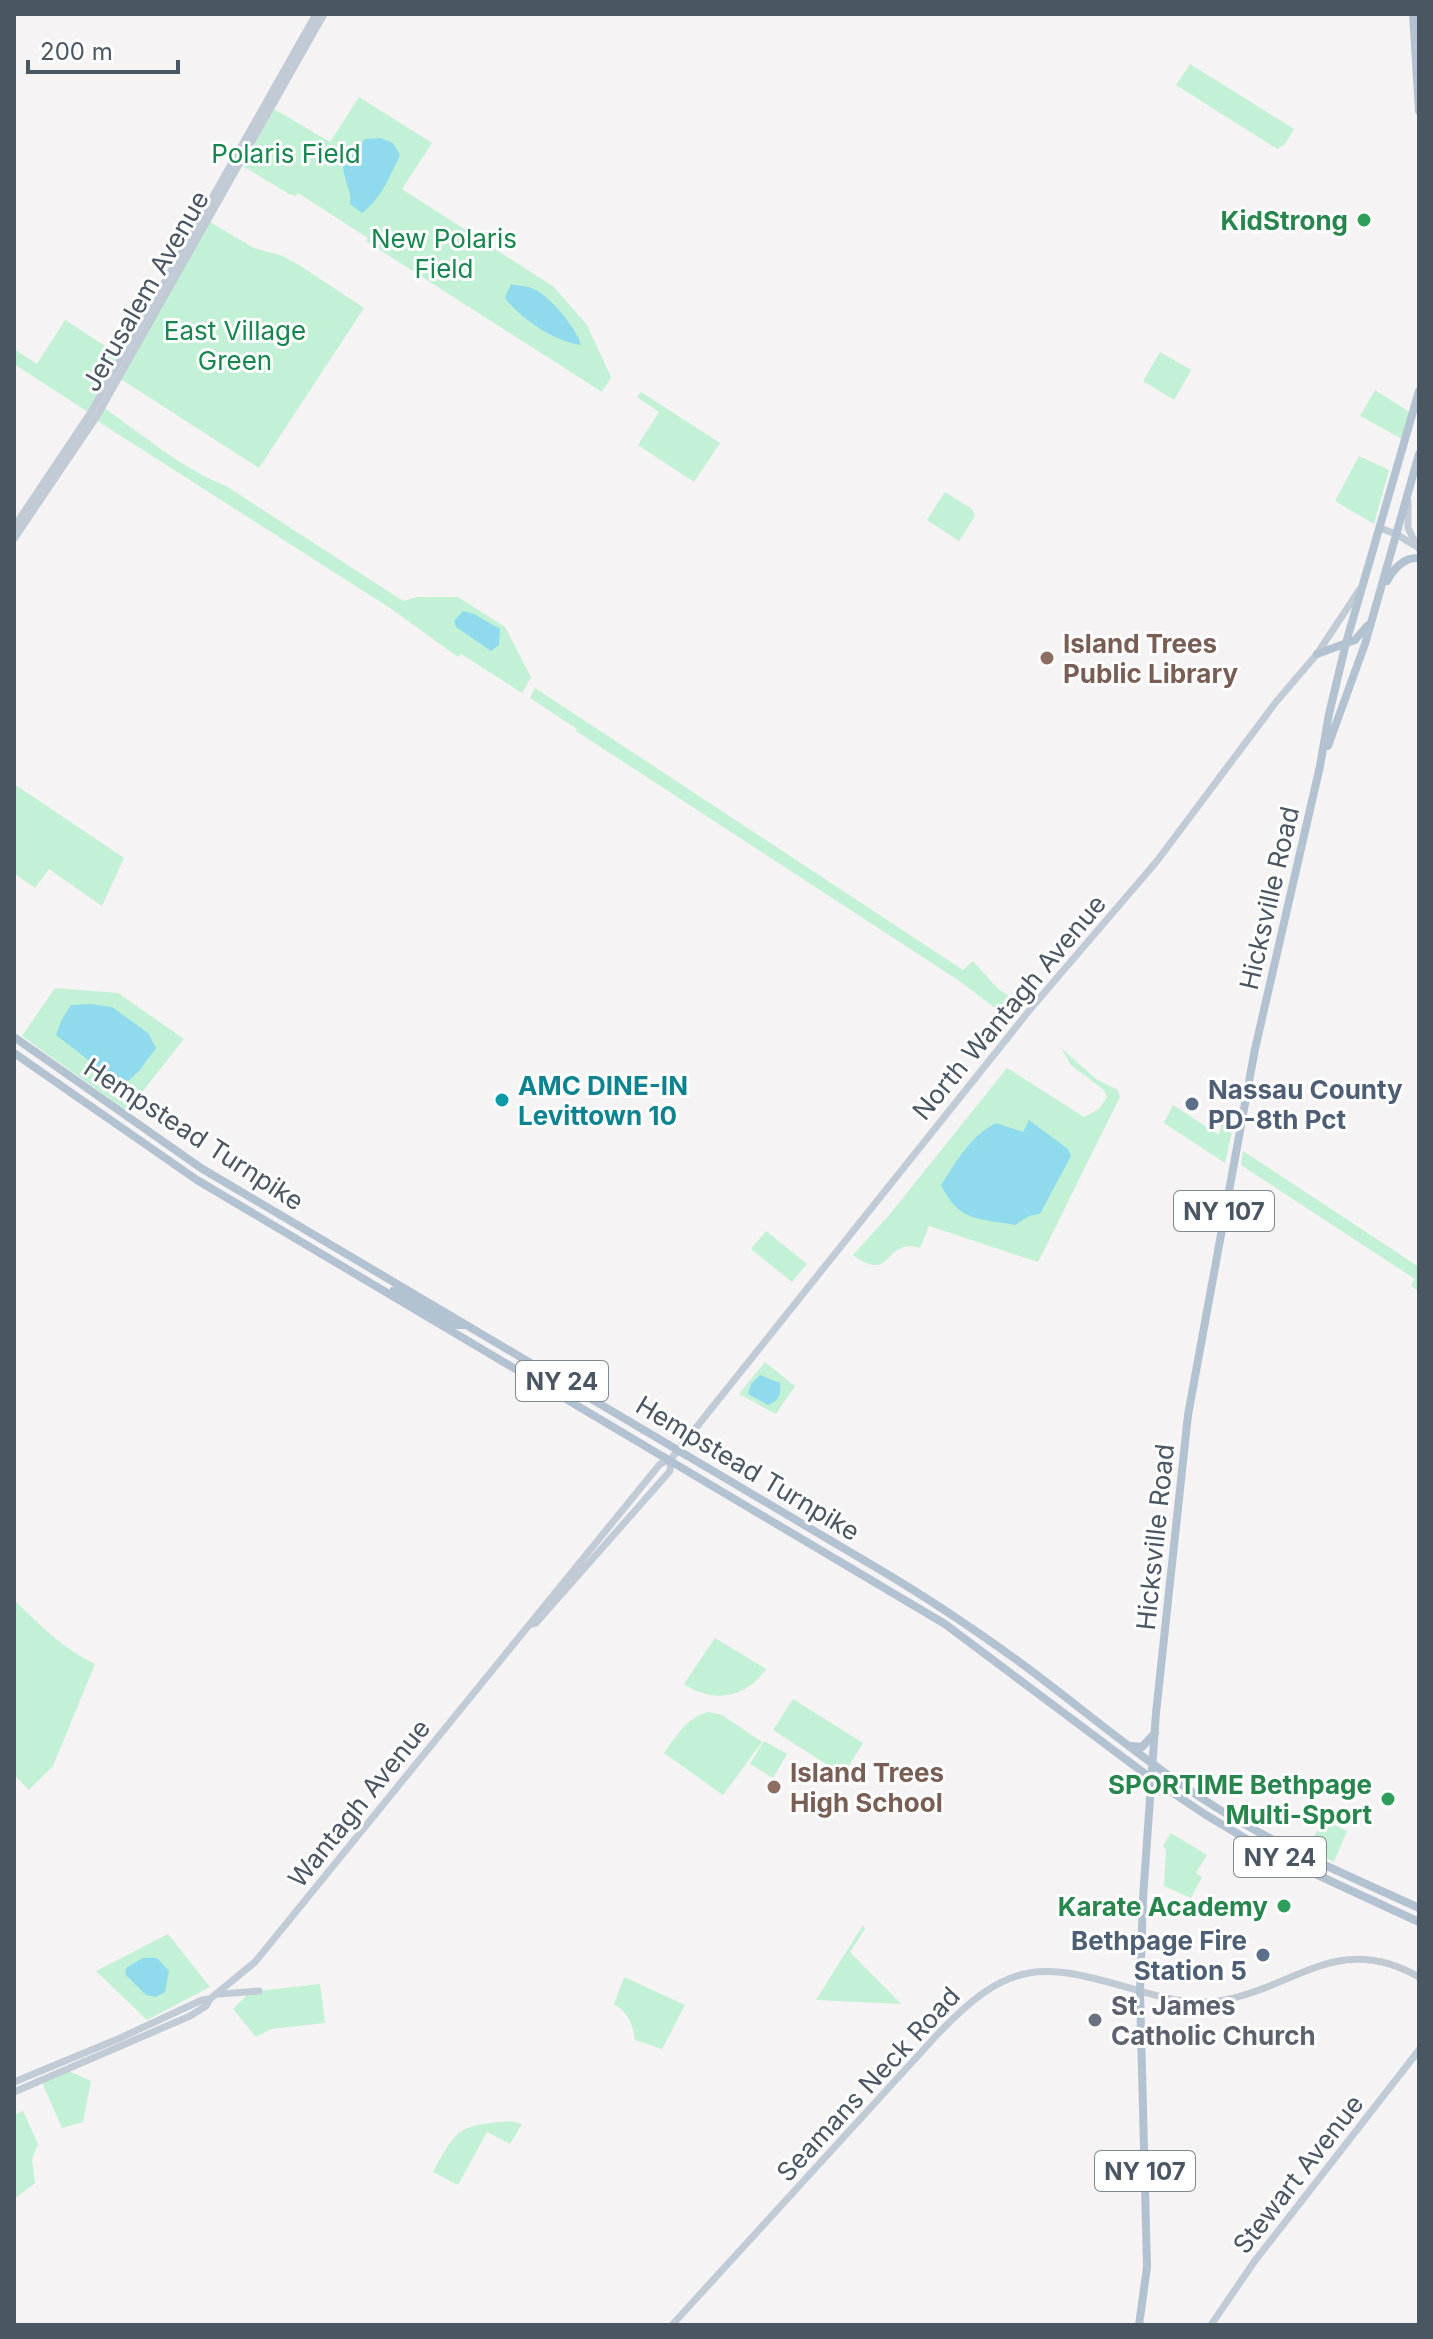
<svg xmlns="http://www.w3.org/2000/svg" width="1433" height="2339" viewBox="0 0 1433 2339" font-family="Inter,sans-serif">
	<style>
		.green { fill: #c3f1d5 }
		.water { fill: #90daee }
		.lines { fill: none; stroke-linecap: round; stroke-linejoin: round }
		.tertiary { stroke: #c1cad2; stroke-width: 7 }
		.secondary { stroke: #c1cbd6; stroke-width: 7 }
		.primary { stroke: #b3c2d1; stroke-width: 8 }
		.leisure-dot { fill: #2e9e5b; stroke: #fff; stroke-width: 3 }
		.education-dot { fill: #8d6e63; stroke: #fff; stroke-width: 3 }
		.culture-dot { fill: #0f9aa8; stroke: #fff; stroke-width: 3 }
		.service-dot { fill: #5c6f8a; stroke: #fff; stroke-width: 3 }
		.worship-dot { fill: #6b7280; stroke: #fff; stroke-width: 3 }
		.labels { text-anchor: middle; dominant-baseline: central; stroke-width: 6; stroke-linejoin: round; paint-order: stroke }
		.shield { fill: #fff; stroke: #808990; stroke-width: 2 }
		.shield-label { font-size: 24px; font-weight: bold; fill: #4a5661 }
		.park-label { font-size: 26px; fill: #17864f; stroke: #fff }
		.leisure-label { font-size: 26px; font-weight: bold; fill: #27864d; stroke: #fff; text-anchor: end }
		.street-label { font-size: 26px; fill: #4a5661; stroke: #fff }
		.education-label { font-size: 26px; font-weight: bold; fill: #785e54; stroke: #fff; text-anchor: start }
		.culture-label { font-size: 26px; font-weight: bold; fill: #0d838f; stroke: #fff; text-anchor: start }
		.service-label { font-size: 26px; font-weight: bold; fill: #4e5e75; stroke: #fff; text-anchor: start }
		.worship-label { font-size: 26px; font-weight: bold; fill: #5b616d; stroke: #fff; text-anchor: start }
	</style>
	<rect width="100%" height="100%" fill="#f5f3f3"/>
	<path class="green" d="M1190 64 1294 129 1285 144 1277 149 1176 85Z
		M359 97 432 143 402 189 554 287 587 325 611 377 602 392 366 241 368 238 298 193 296 196 289 194 243 166 274 109 330 142Z
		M205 219 254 248 283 256 299 265 364 308 259 468 116 376Z
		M65 320 119 355 88 412 14 364V349L37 364Z
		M1160 352 1191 370 1174 400 1143 381Z
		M1375 390 1411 413 1404 440 1360 416Z
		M641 392 720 443 694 482 638 445 659 412 637 397Z
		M104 408C142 434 182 469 226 486L403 601 418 597H458L505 627 531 677 522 693 461 654 458 657 390 608 96 420Z
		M1359 456 1389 470 1374 524 1335 501Z
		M945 492 972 509 975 516 959 541 927 520Z
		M535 688 963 970 973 961 998 989 1018 1002 1007 1017 958 980 576 731 577 729 530 698Z
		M14 784 124 858 102 906 49 869 35 888 14 873Z
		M55 988 118 993 184 1039 127 1111 22 1036Z
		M1061 1048 1096 1079 1118 1090 1120 1097 1038 1262 929 1226 920 1248C883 1237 894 1285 853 1255L890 1214 1007 1068 1084 1117 1099 1109 1107 1097 1104 1090 1071 1065Z
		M1173 1105 1219 1135 1222 1119 1233 1126 1225 1163 1164 1123Z
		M1243 1151 1419 1267V1291L1411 1286 1415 1279 1241 1165Z
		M766 1231 807 1264 792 1282 751 1249Z
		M765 1362 795 1386 776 1414 739 1394Z
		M14 1600C40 1625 62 1648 95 1664L53 1766 29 1790 14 1775Z
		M715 1638 766 1669C746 1698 714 1704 684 1684Z
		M793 1699 863 1743 843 1775 773 1730Z
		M708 1712 722 1715 762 1742 723 1795 664 1753C677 1735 687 1718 708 1712Z
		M764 1741 787 1754 773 1778 750 1764Z
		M1323 1819 1347 1831 1334 1862 1308 1849Z
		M1171 1833 1207 1855 1196 1873 1202 1877 1191 1898 1164 1886 1166 1850 1163 1846Z
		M863 1925 865 1929 850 1952 901 2004 816 2000Z
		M168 1934 210 1987 147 2020 96 1971Z
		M624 1977 685 2005 662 2049 635 2040C633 2023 628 2013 614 2004Z
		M320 1984 325 2023 271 2029 256 2037 233 2009 250 1992Z
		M62 2068 91 2081 83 2122 62 2128 40 2078Z
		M23 2111 38 2144 32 2159 35 2183 14 2199V2115Z
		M511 2121 522 2124 510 2144 487 2132 458 2185 433 2172C459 2126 458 2126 511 2121Z"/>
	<path class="water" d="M381 138 393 143 400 155C390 176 381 199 362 213L350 204C352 191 344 181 343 167L365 139Z
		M511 284C519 286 530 286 536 290 551 298 577 329 581 345 555 342 520 318 505 298Z
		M463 611 474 614 500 629 499 645 491 651 456 627 454 621Z
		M91 1004 112 1007 148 1033 156 1048 140 1070 126 1083 109 1076 56 1035 62 1019 71 1005Z
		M1029 1120 1068 1149 1071 1156 1040 1214 1029 1216 1015 1225C977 1218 959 1222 941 1185 956 1162 971 1135 996 1123L1023 1132Z
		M760 1375 780 1383C781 1395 779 1401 768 1405L748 1394 751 1384Z
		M143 1958H157L169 1971 165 1992 156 1997 146 1995 125 1974 126 1968Z"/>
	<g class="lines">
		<path class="tertiary" d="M1140 1991C1167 1999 1197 2006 1225 2000 1298 1985 1340 1932 1419 1977"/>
		<path class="secondary" d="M1408 501V528L1418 548
			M14 527 91 412 316 14
			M1380 528 1396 534 1414 545
			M14 539 97 416 324 14
			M532 1624 536 1623 670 1471 671 1459
			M220 1994 259 1991
			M14 2082 118 2039 202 2000 210 1999 255 1962 660 1464 671 1459 1032 1007 1157 861 1276 702 1317 654 1360 589
			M14 2092 190 2016 206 2006 210 1999
			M672 2325 936 2036C1010 1957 1042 1962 1140 1991
			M1211 2325 1254 2262 1419 2050"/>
		<path class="primary" d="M1413 14 1419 111
			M1387 581C1394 568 1404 557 1419 558
			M1317 654 1355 640 1367 626
			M1328 746 1365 644 1419 454
			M14 1037 201 1168 877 1568C928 1598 977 1631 1025 1666 1085 1711 1143 1760 1206 1801 1272 1844 1347 1875 1419 1908
			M14 1053 197 1180 945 1624 1152 1779 1206 1815 1270 1853 1419 1922
			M393 1291 455 1325H466
			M1131 1746 1142 1747 1155 1733
			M1139 2325 1147 2267 1140 1991 1143 1898 1156 1713 1188 1415 1255 1049 1320 766 1329 714 1346 643 1419 391"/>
	</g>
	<g class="leisure-dot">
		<circle cx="1364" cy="220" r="8"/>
		<circle cx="1388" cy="1799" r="8"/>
		<circle cx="1284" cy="1906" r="8"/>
	</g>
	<g class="education-dot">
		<circle cx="1047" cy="658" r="8"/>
		<circle cx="774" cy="1787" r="8"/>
	</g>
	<circle class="culture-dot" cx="502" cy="1100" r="8"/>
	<g class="service-dot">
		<circle cx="1192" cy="1104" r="8"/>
		<circle cx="1263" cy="1955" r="8"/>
	</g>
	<circle class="worship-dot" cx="1095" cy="2020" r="8"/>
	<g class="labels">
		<g class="shield">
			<rect x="1174" y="1191" width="100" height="40" rx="6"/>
			<rect x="516" y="1361" width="92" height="40" rx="6"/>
			<rect x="1234" y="1837" width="92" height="40" rx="6"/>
			<rect x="1095" y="2151" width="100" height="40" rx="6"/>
		</g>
		<g class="shield-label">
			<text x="1224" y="1211">NY 107</text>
			<text x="562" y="1381">NY 24</text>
			<text x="1280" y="1857">NY 24</text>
			<text x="1145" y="2171">NY 107</text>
		</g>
		<g class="park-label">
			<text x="286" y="153">Polaris Field</text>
			<text x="444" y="238">New Polaris<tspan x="444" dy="30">Field</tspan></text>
			<text x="235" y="330">East Village<tspan x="235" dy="30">Green</tspan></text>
		</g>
		<g class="leisure-label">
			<text x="1348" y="220">KidStrong</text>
			<text x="1372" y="1784">SPORTIME Bethpage<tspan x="1372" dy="30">Multi-Sport</tspan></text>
			<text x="1268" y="1906">Karate Academy</text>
		</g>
		<g class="street-label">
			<text transform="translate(145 291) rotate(-60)">Jerusalem Avenue</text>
			<text transform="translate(1269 898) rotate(-77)">Hicksville Road</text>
			<text transform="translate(1009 1007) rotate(-50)">North Wantagh Avenue</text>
			<text transform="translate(194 1134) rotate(33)">Hempstead Turnpike</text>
			<text transform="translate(748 1468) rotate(31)">Hempstead Turnpike</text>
			<text transform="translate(1155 1537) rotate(-84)">Hicksville Road</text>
			<text transform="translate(359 1803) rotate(-51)">Wantagh Avenue</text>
			<text transform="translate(868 2084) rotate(-47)">Seamans Neck Road</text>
			<text transform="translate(1298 2174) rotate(-52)">Stewart Avenue</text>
		</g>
		<g class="education-label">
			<text x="1063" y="643">Island Trees<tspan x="1063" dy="30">Public Library</tspan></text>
			<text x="790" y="1772">Island Trees<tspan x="790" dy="30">High School</tspan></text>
		</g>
		<g class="culture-label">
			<text x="518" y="1085">AMC DINE-IN<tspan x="518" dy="30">Levittown 10</tspan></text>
		</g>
		<g class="service-label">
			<text x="1208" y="1089">Nassau County<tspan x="1208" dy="30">PD-8th Pct</tspan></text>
			<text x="1247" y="1940" text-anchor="end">Bethpage Fire<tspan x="1247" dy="30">Station 5</tspan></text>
		</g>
		<g class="worship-label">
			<text x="1111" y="2005">St. James<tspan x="1111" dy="30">Catholic Church</tspan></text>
		</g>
	</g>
	<rect width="1433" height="2339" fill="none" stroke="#4a5661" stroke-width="32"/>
	<path d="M28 60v12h150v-12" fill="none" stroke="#4a5661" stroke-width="4"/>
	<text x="40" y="60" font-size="24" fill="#4a5661" stroke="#ffffff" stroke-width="6" paint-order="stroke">200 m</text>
</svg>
